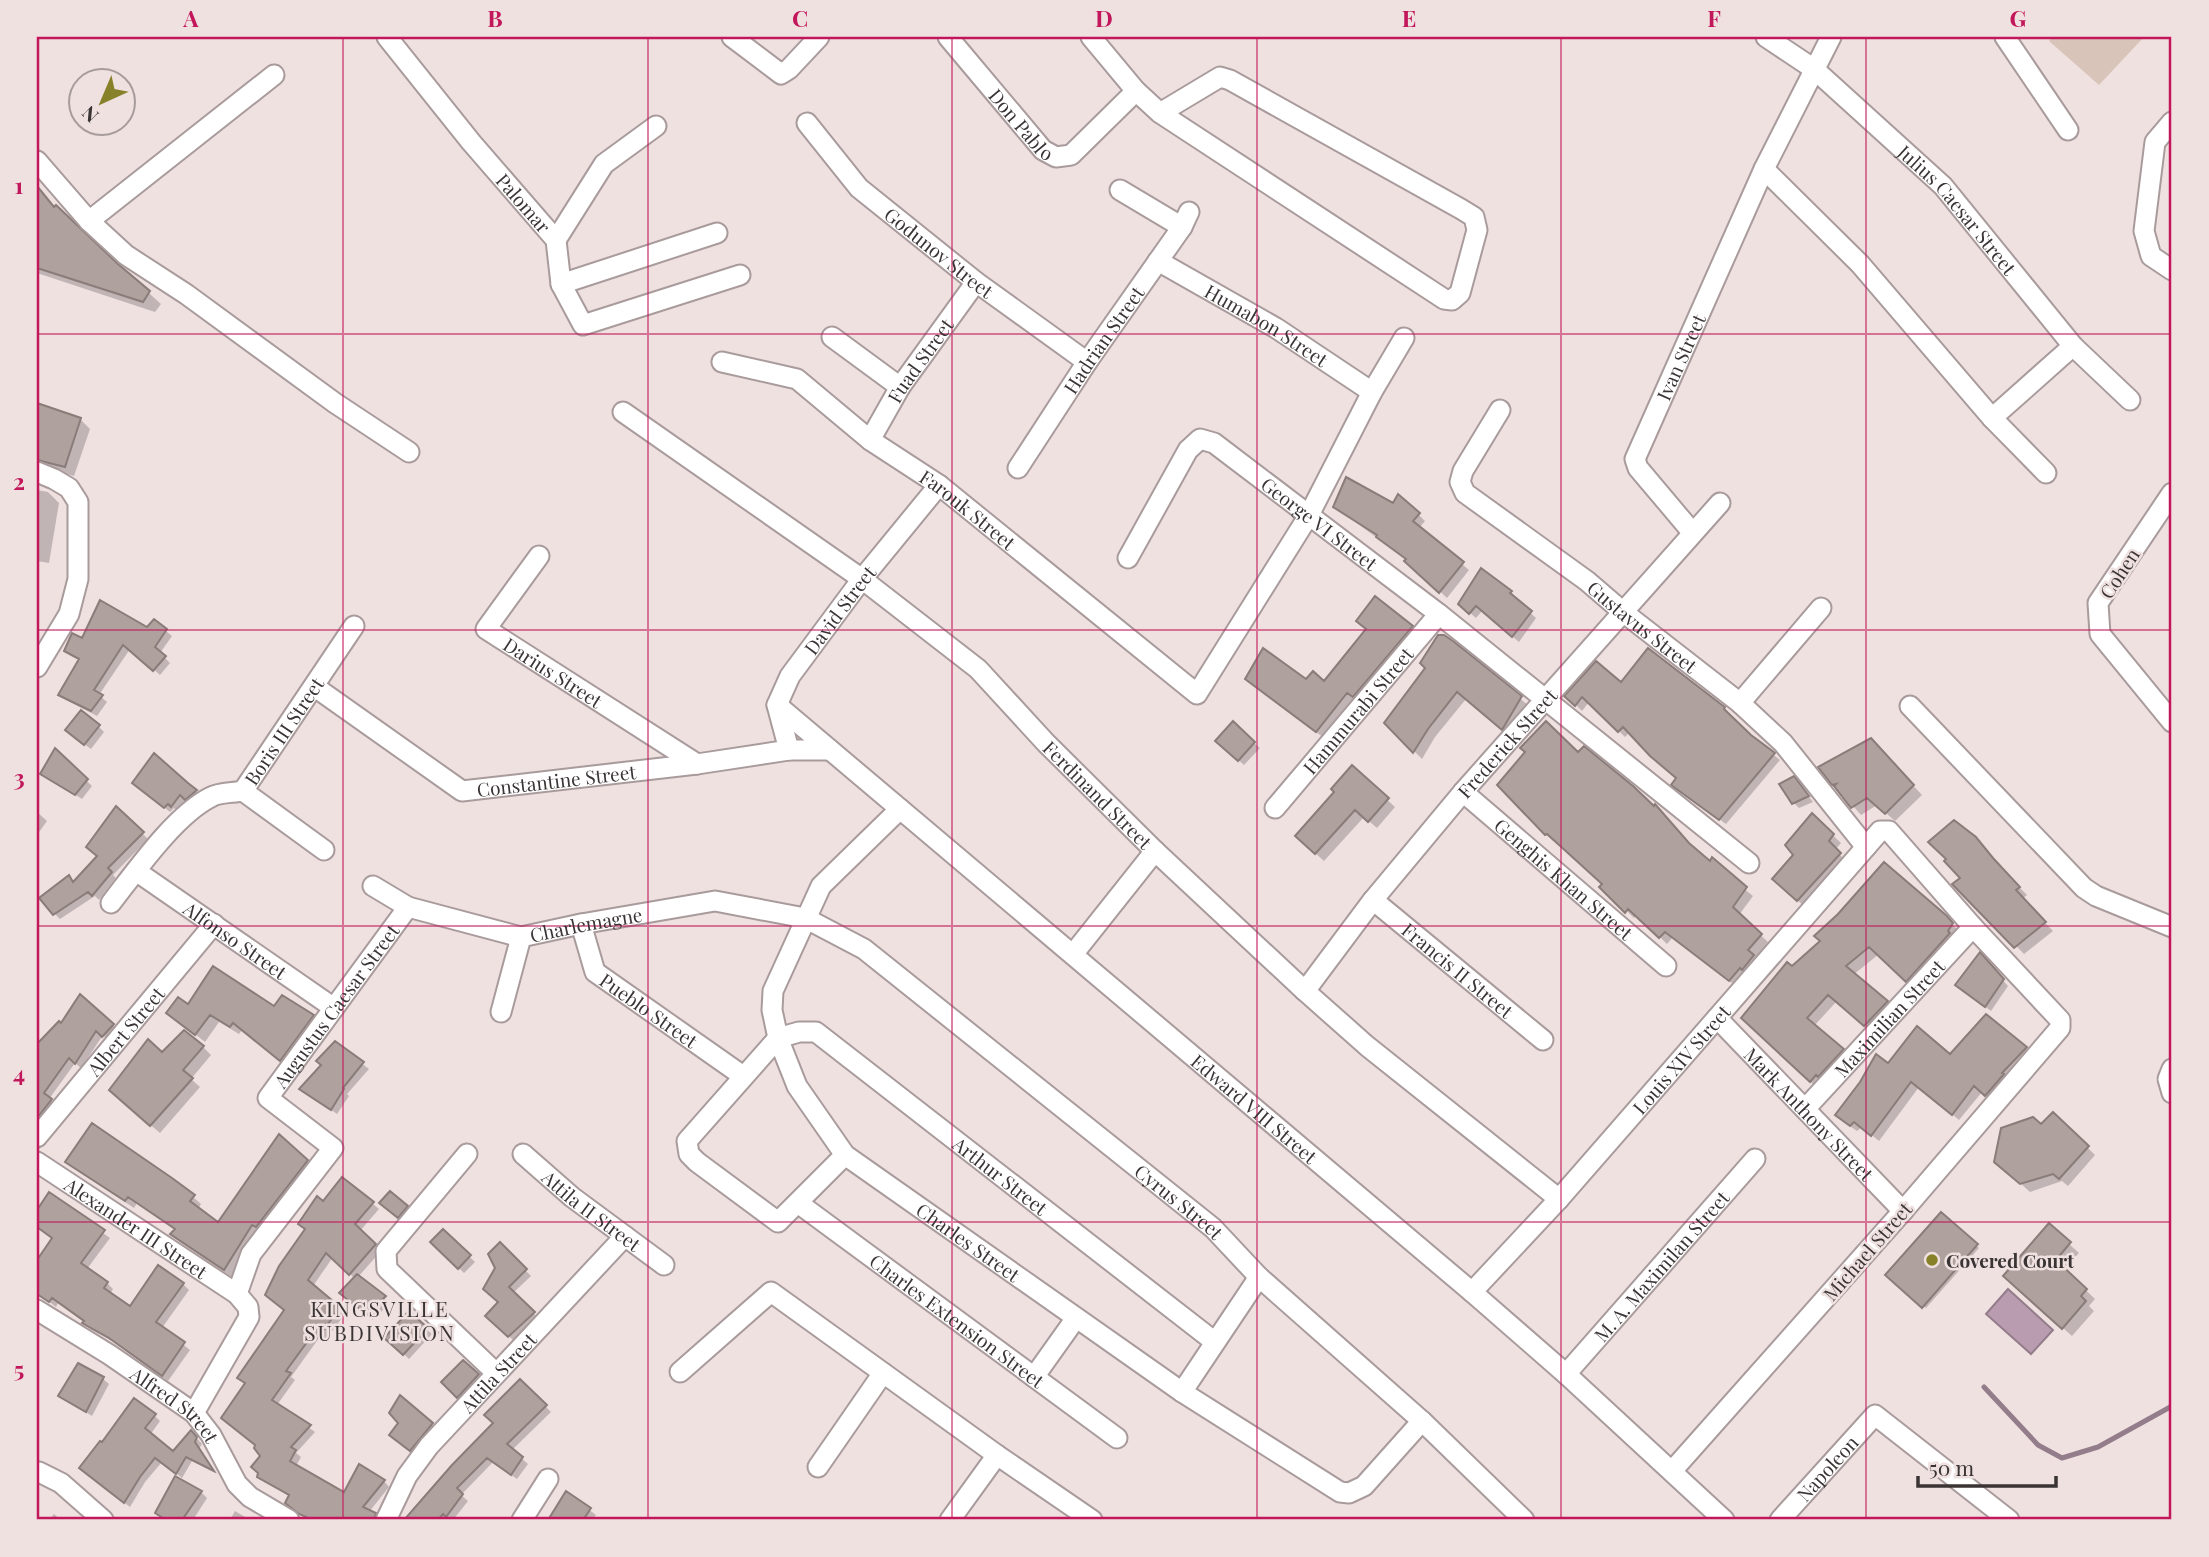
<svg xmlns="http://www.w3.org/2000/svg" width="2209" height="1557" viewBox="0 0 2209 1557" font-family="'Playfair Display',serif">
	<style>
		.green { fill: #d8c4b9 }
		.water { fill: #ba9cb0; stroke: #947d8b; stroke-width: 2 }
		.shadow { fill: #0003 }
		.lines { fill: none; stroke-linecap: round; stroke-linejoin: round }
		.stream { stroke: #947d8b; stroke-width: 5 }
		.building { fill: #afa19e; stroke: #897c79; stroke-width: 2 }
		.minor-casing { stroke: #a99b9c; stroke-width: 23 }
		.minor { stroke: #fff; stroke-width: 19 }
		.grid { fill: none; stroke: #c2185b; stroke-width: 2; stroke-opacity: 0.55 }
		.poi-dot { fill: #878129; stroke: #f0e1e1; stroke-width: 2.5 }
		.labels { text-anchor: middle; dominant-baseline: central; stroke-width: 5; stroke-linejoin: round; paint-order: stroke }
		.street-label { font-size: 19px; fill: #3a3435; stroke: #f0e1e1 }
		.poi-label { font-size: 19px; font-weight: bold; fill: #3a3435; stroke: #f0e1e1; text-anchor: start }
		.neighbourhood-label { font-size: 21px; letter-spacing: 2px; fill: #3a3435; stroke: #f0e1e1 }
		.neatline { fill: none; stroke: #c2185b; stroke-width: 2.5 }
		.grid-label { font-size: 23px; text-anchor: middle; font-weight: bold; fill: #c2185b }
	</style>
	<rect width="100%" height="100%" fill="#f0e1e1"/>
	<path class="green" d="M2052 37H2144L2099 85 2049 41Z"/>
	<path class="water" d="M2008 1289 2053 1330 2031 1354 1986 1314Z"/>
	<path class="shadow" d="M37 185 55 208 161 304 155 312 37 273Z
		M37 405 80 419 90 429 74 476 37 465Z
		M37 490 48 492 59 503 49 563 37 561Z
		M1335 507 1419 515 1425 521 1419 528 1469 570 1447 598 1407 560Z
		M1511 592 1516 597 1515 599 1536 618 1519 642 1482 611 1476 618 1460 604Z
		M154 621 172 636 160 653 170 663 160 675 130 649 99 695 107 702 97 716 66 700 61 694 80 660 66 650 83 641 148 629Z
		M1412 627 1418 634 1361 703 1355 698 1324 738 1254 685 1306 681 1324 683Z
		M1452 643 1529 706 1510 736 1466 699 1435 737 1422 759 1386 723Z
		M1622 685 1721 706 1750 736 1780 760 1726 824 1679 790 1678 779 1630 732 1625 737 1589 702 1582 711 1567 696Z
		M98 726 104 732 91 749 73 736Z
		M1218 741 1254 743 1260 748 1244 765Z
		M1879 749 1922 795 1895 821 1877 805 1861 815 1834 784Z
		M55 751 92 786 82 799 42 774Z
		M1578 755 1753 896 1739 915 1768 942 1755 958 1760 963 1737 987 1673 937 1667 944 1637 915 1634 918 1602 887 1604 884 1555 840 1553 841 1499 785Z
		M154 756 196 792 201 797 191 805 186 799 177 811 174 808 170 812 140 788Z
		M1352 768 1395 807 1377 828 1364 817 1324 861 1305 844Z
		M1799 784 1813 802 1799 808 1793 802Z
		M116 809 148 839 113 875 116 878 99 900 95 896 60 919 55 914 68 877 75 883 99 856Z
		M37 812 47 821 37 835Z
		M1812 815 1841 843 1835 850 1847 862 1805 907 1782 886Z
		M2000 868 2027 895 2022 899 2053 931 2024 954 1955 884 1962 878Z
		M1920 893 1960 932 1915 988 1879 954 1853 975 1894 1010 1873 1032 1837 1001 1814 1026 1850 1058 1818 1089 1744 1018 1792 968Z
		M1980 955 2008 986 1991 1011 1963 990Z
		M188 1007 275 1009 313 1016 321 1024 289 1068 242 1030 239 1034 219 1022 205 1042 168 1013Z
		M1986 1016 2033 1055 1993 1101 1982 1092 1959 1120 1919 1087 1879 1141 1862 1127 1857 1131 1844 1122 1888 1066 1951 1056Z
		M113 1025 118 1030 109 1041 103 1035 81 1068 75 1063 49 1099 57 1106 37 1131 38 1045Z
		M335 1043 369 1069 347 1094 349 1096 337 1114 302 1089 323 1065Z
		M203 1047 211 1055 191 1079 200 1087 160 1133 119 1098 162 1054Z
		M2053 1114 2095 1155 2068 1186 2062 1181 2030 1192 2005 1169Z
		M68 1161 193 1197 201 1204 198 1209 218 1224 307 1161 315 1169 260 1231 232 1277 180 1242 173 1234 176 1230 137 1203 134 1208 75 1169Z
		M343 1179 379 1209 360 1231 381 1251 358 1277 390 1303 373 1320 347 1299 355 1279 333 1257 313 1286 345 1314 324 1342 319 1338 291 1377 295 1380 277 1405 315 1432 296 1453 301 1457 296 1466 344 1494 384 1481 389 1487 369 1512 379 1520H310L293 1509 290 1497 259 1476 262 1456 246 1385 239 1378 286 1311 306 1231 300 1224 324 1203Z
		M50 1195 110 1238 87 1269 107 1283 113 1289 110 1294 131 1308 183 1284 189 1290 162 1328 190 1350 168 1381 117 1344 90 1329 85 1322 58 1303 56 1307 39 1294 43 1288 37 1283V1263L53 1239 40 1227 37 1223V1213Z
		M407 1207 412 1213 404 1222 387 1208Z
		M1941 1214 1979 1248 1926 1308 1888 1275Z
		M2049 1226 2079 1253 2064 1269 2095 1299 2089 1306 2094 1311 2072 1336 2014 1285Z
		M443 1231 475 1262 464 1273 432 1242Z
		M500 1244 531 1276 513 1293 539 1319 514 1341 488 1316 501 1303 497 1269Z
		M426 1329 432 1334 409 1359 386 1337Z
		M463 1363 483 1381 464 1402 444 1382Z
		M103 1379 109 1384 92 1416 60 1396Z
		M520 1381 551 1412 512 1450 528 1464 517 1479 493 1462 461 1495 468 1501 453 1520H406L453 1466 495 1423Z
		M401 1398 438 1430 416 1456 397 1440Z
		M155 1416 160 1421 150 1435 173 1454 191 1432 202 1444 199 1449 215 1473 192 1461 182 1478 162 1462 145 1482 130 1507 87 1474Z
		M201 1492 207 1498 193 1520H166L158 1513Z
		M567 1493 596 1515 592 1520H554L551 1518Z
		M235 1511 250 1520H230Z
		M54 1514 61 1520H49Z"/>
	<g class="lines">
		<path class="stream" d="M1984 1387 2038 1445 2062 1458 2098 1447 2172 1406"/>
	</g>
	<path class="building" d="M37 186 54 207 56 205 118 264 150 291 143 302 37 268Z
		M37 403 81 418 65 467 37 460Z
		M1346 477 1393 503 1398 494 1420 513 1413 521 1464 562 1439 593 1404 561 1406 559 1376 537 1377 535 1333 507Z
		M1481 568 1512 591 1510 593 1532 611 1512 637 1476 606 1469 614 1458 604Z
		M1375 596 1413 626 1353 697 1347 693 1316 732 1245 679 1263 648 1306 679 1313 671 1324 681 1366 629 1356 621Z
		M100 600 147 627 154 619 167 629 155 647 166 656 153 671 123 645 94 690 103 695 91 711 58 695 79 659 64 651 72 633 82 638Z
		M1438 635H1444L1453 641 1522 696 1502 730 1457 692 1428 729 1413 753 1384 723 1425 668 1420 663Z
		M1648 648 1722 705 1725 707 1724 709 1751 735 1775 753 1719 820 1671 785 1676 778 1650 756 1623 727 1618 732 1582 697 1575 706 1564 696 1596 661 1621 682Z
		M81 710 100 725 84 745 65 730Z
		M1233 721 1255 742 1238 761 1215 741Z
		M1546 721 1578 752 1584 746 1633 786 1654 806 1655 804 1689 843 1710 861 1712 857 1747 887 1733 907 1762 934 1748 950 1754 955 1742 970 1740 968 1729 981 1665 932 1659 938 1628 909 1625 913 1599 887 1602 884 1547 834 1545 835 1497 785 1525 752 1520 748Z
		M1871 738 1914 785 1885 814 1867 798 1851 808 1834 786 1836 784 1832 785 1818 767Z
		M55 748 88 779 75 795 40 774Z
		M154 753 188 783 197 790 185 800 180 795 171 807 168 804 164 808 132 783Z
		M1352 765 1389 798 1368 822 1355 810 1315 854 1295 836 1334 792 1331 789Z
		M1794 776 1809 796 1792 804 1779 784Z
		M116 806 144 832 108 868 112 872 92 896 88 892 53 915 39 898 69 875 73 882 97 856 86 847Z
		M1812 813 1834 834 1829 841 1841 853 1797 901 1772 879 1793 855 1785 845Z
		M1954 820 1976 837 1993 858 2020 887 2016 890 2046 922 2014 948 1952 884 1960 878 1944 861 1946 859 1928 842Z
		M1884 862 1947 916 1953 923 1948 931 1950 933 1906 982 1869 947 1846 966 1888 1001 1864 1026 1828 995 1807 1018 1844 1049 1818 1077 1816 1075 1810 1082 1741 1018 1787 962 1792 966 1820 941 1814 936 1838 914Z
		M1980 952 2004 979 1985 1007 1955 985Z
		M213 966 274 1006 282 995 314 1015 280 1061 233 1023 230 1027 210 1015 195 1035 166 1013 178 997 188 1004Z
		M80 994 114 1024 102 1037 96 1031 75 1064 69 1058 44 1093 52 1099 37 1118V1044L59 1021 61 1023Z
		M1986 1014 2027 1047 2002 1073 2004 1074 1985 1096 1974 1086 1952 1115 1911 1082 1871 1136 1854 1122 1850 1126 1835 1115 1860 1082 1876 1054 1888 1063 1917 1026 1950 1054Z
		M184 1030 204 1046 183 1070 193 1078 150 1126 109 1090 148 1039 162 1052Z
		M335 1041 364 1062 343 1088 344 1089 331 1110 299 1089 321 1065 316 1061Z
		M2053 1112 2089 1146 2059 1179 2053 1174 2020 1184 1994 1162 2001 1128 2033 1117 2041 1124Z
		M92 1123 172 1178 195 1195 190 1201 218 1222 279 1134 308 1160 256 1227 252 1225 224 1270 170 1234 175 1229 128 1197 125 1201 65 1162Z
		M342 1177 374 1202 355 1224 376 1244 349 1275 326 1253 308 1280 340 1307 318 1338 313 1334 286 1371 291 1373 272 1400 311 1425 291 1447 296 1450 290 1461 344 1492 359 1464 385 1480 363 1507 376 1513 374 1520H313L299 1514 285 1503 289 1495 257 1477 258 1473 251 1467 260 1456 254 1448 255 1445 221 1418 245 1383 237 1378 284 1310 265 1295 279 1266 305 1229 298 1224 317 1196 323 1201Z
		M390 1191 408 1206 398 1218 379 1203Z
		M49 1192 105 1230 81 1263 108 1282 104 1288 130 1306 158 1265 184 1283 156 1322 185 1342 162 1376 109 1338 82 1323 84 1321 52 1298 49 1302 37 1294V1260L52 1238 37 1227V1210Z
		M1941 1212 1978 1244 1922 1308 1885 1275Z
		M2049 1223 2071 1242 2056 1260 2087 1289 2081 1296 2086 1301 2062 1329 2003 1276Z
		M443 1229 471 1255 458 1269 430 1242Z
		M500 1242 527 1269 509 1287 535 1312 508 1337 485 1316 498 1302 483 1289 495 1268 488 1254Z
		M357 1274 386 1296 367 1315 339 1293Z
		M409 1311 428 1328 403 1355 384 1338Z
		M463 1360 479 1374 457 1398 441 1382Z
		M78 1363 104 1377 86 1412 58 1396Z
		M520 1379 547 1405 507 1444 523 1457 511 1475 487 1458 457 1488 463 1494 446 1517 443 1514 438 1520H404L452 1465 493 1423 484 1415Z
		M400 1395 433 1423 410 1451 389 1435 398 1423 389 1413Z
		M134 1398 156 1414 145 1428 173 1451 191 1430 197 1437 195 1442 214 1471 186 1457 176 1474 155 1458 140 1477 124 1503 79 1468 100 1441 102 1442Z
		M175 1476 202 1491 182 1520H166L155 1513Z
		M566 1491 591 1508 583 1520H548Z"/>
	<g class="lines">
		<g class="minor-casing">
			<g id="minor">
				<path id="s1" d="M387 37 471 142 556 240 561 284 717 233"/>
				<path d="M732 37 781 74 789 69 819 37"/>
				<path id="s2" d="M948 37 1043 150 1056 157 1071 155 1136 91"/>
				<path d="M1091 37 1136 91 1160 113 1444 299 1452 300 1460 293 1477 230 1474 217 1461 209 1230 80 1220 77 1160 113"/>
				<path id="s3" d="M1766 37 1814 69 1943 186 2073 346 2130 400"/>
				<path d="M2005 37 2068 130"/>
				<path d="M2172 122 2155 142 2144 231 2151 256 2172 270"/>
				<path id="s4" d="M807 123 859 188 976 282 1087 362"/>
				<path d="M37 161 89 221 126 255 186 294 335 403 409 452"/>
				<path d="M1764 169 1860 264 1992 418 2046 473"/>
				<path d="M1120 190 1182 227"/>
				<path d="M89 221 274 75"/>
				<path d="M556 240 604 164 656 126"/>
				<path id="s5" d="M1158 261 1276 328 1372 392"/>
				<path d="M561 284 583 325 740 275"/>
				<path d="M832 337 900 387"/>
				<path id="s6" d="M722 362 797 379 870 440 939 485 1197 694 1309 515 1372 392 1404 338"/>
				<path id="s7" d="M1500 410 1463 471 1460 482 1465 493 1587 581 1623 612 1740 703 1783 743 1866 847"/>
				<path id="s8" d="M623 412 862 579 978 669 1046 743 1155 851 1305 991 1367 1046 1559 1199"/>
				<path d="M1992 418 2073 346"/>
				<path id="s9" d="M870 440 900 387 976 282"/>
				<path id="s10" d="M1018 468 1087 362 1182 227 1189 212"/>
				<path d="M37 472 54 479 69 488 78 502V579L69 614 37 667"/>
				<path d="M2172 493 2098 603 2100 634 2172 722"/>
				<path id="s11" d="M1692 532 1638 468 1635 459 1764 169 1831 37"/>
				<path id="s12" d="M539 556 486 629 697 764"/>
				<path id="s13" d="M1128 558 1188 450 1200 439 1214 443 1439 614 1749 863"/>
				<path id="s14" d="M315 687 462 791 697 764 789 750H830"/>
				<path d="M1740 703 1821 608"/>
				<path id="s15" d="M777 705 1472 1292 1566 1374 1724 1520"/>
				<path d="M1910 706 2084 888 2096 896 2172 927"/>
				<path id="s16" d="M789 750 777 705 790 676 862 579 939 485"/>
				<path d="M243 791 324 850"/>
				<path id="s17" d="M1463 792 1666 966"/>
				<path id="s18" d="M1275 808 1439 614"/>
				<path id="s19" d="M900 809 821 886 773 991 772 1010 778 1038 797 1086 845 1155 1182 1392 1340 1492 1349 1493 1364 1486 1422 1421"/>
				<path id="s20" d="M136 871 334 1008"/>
				<path id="s21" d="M373 886 408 907 521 937 581 924 715 901 805 918 864 949 1213 1228 1259 1277 1422 1421 1524 1520"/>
				<path id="s22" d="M1373 900 1543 1040"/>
				<path id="s23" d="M111 903C136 871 175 815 211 797 219 792 233 793 243 791L354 626"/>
				<path id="s24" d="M581 924 595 972 743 1076"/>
				<path d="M1074 953 1155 851"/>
				<path id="s25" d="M1305 991 1373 900 1463 792 1720 503"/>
				<path d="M501 1012 521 937"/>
				<path id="s26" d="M1717 1018 1903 1211"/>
				<path d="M2172 1069 2168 1079 2172 1093"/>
				<path id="s27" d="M1805 1109 1973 927"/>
				<path id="s28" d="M37 1137 214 924"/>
				<path d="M467 1154 386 1251 387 1269 495 1372"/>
				<path id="s29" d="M523 1154 572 1197 664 1265"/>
				<path id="s30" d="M845 1155 778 1222 697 1162 689 1154 687 1141 778 1038 799 1032H816L1215 1342"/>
				<path id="s31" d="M37 1162 237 1294 248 1307 249 1317 194 1413"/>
				<path id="s32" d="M798 1203 1117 1438"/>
				<path id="s33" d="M1472 1292 1559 1199 1880 831H1889L1973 927 2060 1020V1028L1903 1211 1672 1471"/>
				<path id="s34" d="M237 1294 251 1254 333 1148 268 1098 408 907"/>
				<path id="s35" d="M37 1310 110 1355 194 1413 211 1435 237 1484 250 1497 289 1520"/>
				<path d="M680 1372 771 1292 997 1455 1092 1520"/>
				<path id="s36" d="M1566 1374 1755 1159"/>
				<path d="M1034 1377 1076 1318"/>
				<path d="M1182 1392 1259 1277"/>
				<path d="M818 1467 883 1373"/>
				<path d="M39 1472 61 1483 103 1520"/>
				<path id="s37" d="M386 1520 407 1476 429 1446 625 1236"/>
				<path d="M522 1520 548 1479"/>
				<path d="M950 1520 997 1455"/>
				<path id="s38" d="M1780 1520 1875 1415 2009 1520"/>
			</g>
		</g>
		<use href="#minor" class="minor"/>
	</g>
	<path class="grid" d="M343 37V1520M648 37V1520M952 37V1520M1257 37V1520M1561 37V1520M1866 37V1520M37 334H2172M37 630H2172M37 926H2172M37 1222H2172"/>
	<circle class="poi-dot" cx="1932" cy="1260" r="7"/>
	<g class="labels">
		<g class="street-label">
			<text stroke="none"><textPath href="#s2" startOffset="114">Don Pablo</textPath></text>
			<text stroke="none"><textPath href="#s1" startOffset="215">Palomar</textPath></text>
			<text stroke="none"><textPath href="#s3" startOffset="259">Julius Caesar Street</textPath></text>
			<text stroke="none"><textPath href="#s4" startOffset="186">Godunov Street</textPath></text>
			<text stroke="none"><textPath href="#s5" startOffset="126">Humabon Street</textPath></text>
			<text stroke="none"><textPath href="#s10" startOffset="154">Hadrian Street</textPath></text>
			<text stroke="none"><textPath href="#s11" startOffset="205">Ivan Street</textPath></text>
			<text stroke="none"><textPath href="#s9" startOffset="94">Fuad Street</textPath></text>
			<text stroke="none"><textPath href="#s6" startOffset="292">Farouk Street</textPath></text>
			<text stroke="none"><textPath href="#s13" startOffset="287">George VI Street</textPath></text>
			<text transform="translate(2119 573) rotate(-57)">Cohen</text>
			<text stroke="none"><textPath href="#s16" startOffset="161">David Street</textPath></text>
			<text stroke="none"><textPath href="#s7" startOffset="317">Gustavus Street</textPath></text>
			<text stroke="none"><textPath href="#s12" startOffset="170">Darius Street</textPath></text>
			<text stroke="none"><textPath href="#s18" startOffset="128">Hammurabi Street</textPath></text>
			<text stroke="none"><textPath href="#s23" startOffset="252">Boris III Street</textPath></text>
			<text stroke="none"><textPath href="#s25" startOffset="320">Frederick Street</textPath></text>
			<text stroke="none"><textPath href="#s14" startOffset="275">Constantine Street</textPath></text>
			<text stroke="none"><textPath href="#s8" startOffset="612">Ferdinand Street</textPath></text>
			<text stroke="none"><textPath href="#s17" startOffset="133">Genghis Khan Street</textPath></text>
			<text stroke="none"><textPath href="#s21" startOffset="224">Charlemagne</textPath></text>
			<text stroke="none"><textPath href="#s20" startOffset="121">Alfonso Street</textPath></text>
			<text stroke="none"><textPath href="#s22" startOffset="110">Francis II Street</textPath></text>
			<text stroke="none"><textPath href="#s34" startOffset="373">Augustus Caesar Street</textPath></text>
			<text stroke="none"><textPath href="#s24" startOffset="116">Pueblo Street</textPath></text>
			<text stroke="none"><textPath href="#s27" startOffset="124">Maximilian Street</textPath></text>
			<text stroke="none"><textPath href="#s28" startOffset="138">Albert Street</textPath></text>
			<text stroke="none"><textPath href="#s33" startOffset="313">Louis XIV Street</textPath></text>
			<text stroke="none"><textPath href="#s15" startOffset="625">Edward VIII Street</textPath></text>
			<text stroke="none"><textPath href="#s26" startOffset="133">Mark Anthony Street</textPath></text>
			<text stroke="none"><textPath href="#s30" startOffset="630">Arthur Street</textPath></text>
			<text stroke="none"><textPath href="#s21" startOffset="917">Cyrus Street</textPath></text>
			<text stroke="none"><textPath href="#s29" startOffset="89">Attila II Street</textPath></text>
			<text stroke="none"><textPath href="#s31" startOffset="119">Alexander III Street</textPath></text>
			<text stroke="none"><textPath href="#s19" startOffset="560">Charles Street</textPath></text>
			<text transform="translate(1867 1251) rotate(-49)">Michael Street</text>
			<text stroke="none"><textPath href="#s36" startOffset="144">M. A. Maximilan Street</textPath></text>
			<text stroke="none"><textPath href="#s32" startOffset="198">Charles Extension Street</textPath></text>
			<text stroke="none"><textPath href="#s37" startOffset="187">Attila Street</textPath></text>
			<text stroke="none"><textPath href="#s35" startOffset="168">Alfred Street</textPath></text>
			<text stroke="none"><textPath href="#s38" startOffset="70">Napoleon</textPath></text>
		</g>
		<g class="poi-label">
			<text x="1946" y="1260">Covered Court</text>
		</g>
		<g class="neighbourhood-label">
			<text x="380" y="1308">KINGSVILLE<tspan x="380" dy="24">SUBDIVISION</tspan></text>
		</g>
	</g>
	<rect width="2209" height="1557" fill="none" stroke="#f0e1e1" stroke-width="77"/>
	<g transform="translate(102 102) rotate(224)"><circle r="33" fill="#f0e1e1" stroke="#a79c9c" stroke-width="2"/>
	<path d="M0-5L12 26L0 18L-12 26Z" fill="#878129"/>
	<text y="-10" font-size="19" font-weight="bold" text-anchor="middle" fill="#3a3435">N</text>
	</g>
	<path d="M1918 1476v10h138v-10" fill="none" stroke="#3a3435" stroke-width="3.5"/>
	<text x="1929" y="1476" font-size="21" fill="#3a3435" stroke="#f0e1e1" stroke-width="5" paint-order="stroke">50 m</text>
	<rect x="38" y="38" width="2132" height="1480" class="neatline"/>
	<g class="grid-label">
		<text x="191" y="27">A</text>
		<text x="495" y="27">B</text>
		<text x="800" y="27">C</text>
		<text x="1104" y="27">D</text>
		<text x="1409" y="27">E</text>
		<text x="1714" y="27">F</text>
		<text x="2018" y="27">G</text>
		<text x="19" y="194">1</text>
		<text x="19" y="490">2</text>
		<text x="19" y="786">3</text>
		<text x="19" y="1082">4</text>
		<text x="19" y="1378">5</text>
	</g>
</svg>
